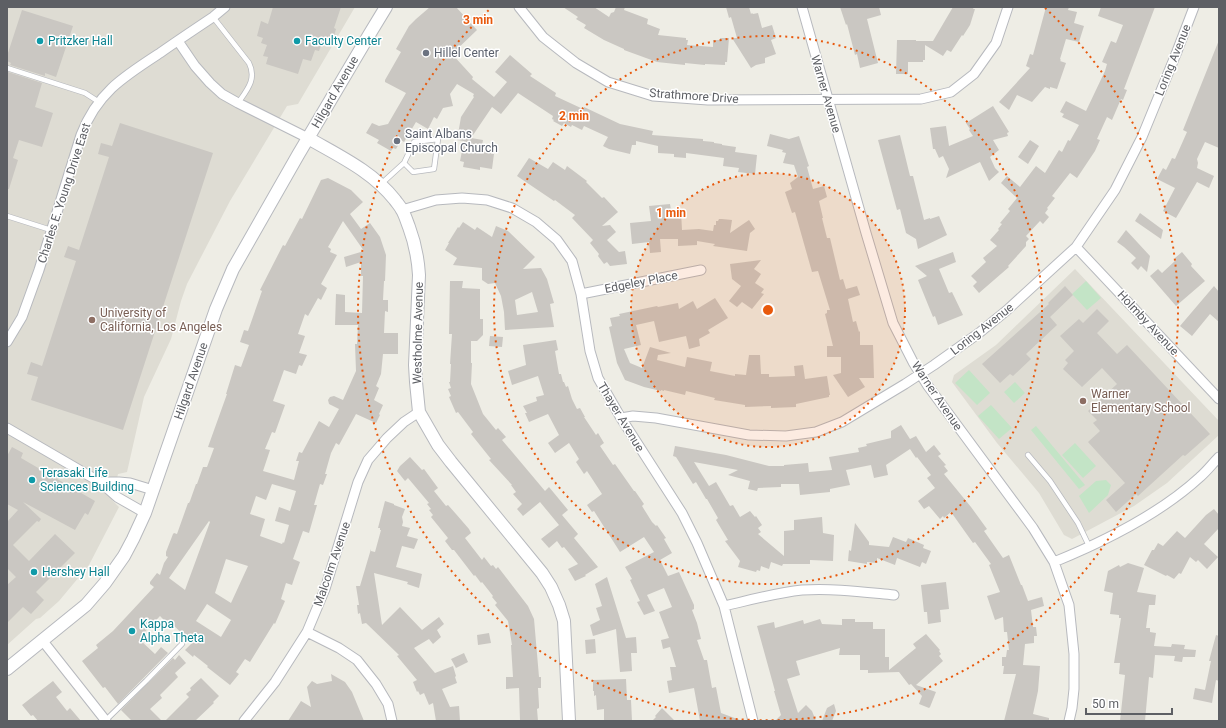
<svg xmlns="http://www.w3.org/2000/svg" width="1226" height="728" viewBox="0 0 1226 728" font-family="Roboto,sans-serif">
	<style>
		.education { fill: #dedcd3 }
		.green { fill: #c3e4c6 }
		.building { fill: #cac7c2; fill-rule: evenodd }
		.lines { fill: none; stroke-linecap: round; stroke-linejoin: round }
		.service-casing { stroke: #b7b9be; stroke-width: 6 }
		.minor-casing { stroke: #b7b9be; stroke-width: 11 }
		.tertiary-casing { stroke: #b7b9be; stroke-width: 14 }
		.service { stroke: #fff; stroke-width: 4.5 }
		.minor { stroke: #fff; stroke-width: 9 }
		.tertiary { stroke: #fff; stroke-width: 12 }
		.ring { fill: none; stroke: #e8590c; stroke-width: 2; stroke-dasharray: 2 4 }
		.culture-dot { fill: #0f9aa8; stroke: #fff; stroke-width: 1.5 }
		.worship-dot { fill: #6b7280; stroke: #fff; stroke-width: 1.5 }
		.education-dot { fill: #8d6e63; stroke: #fff; stroke-width: 1.5 }
		.labels { text-anchor: middle; dominant-baseline: central; stroke-width: 3; stroke-linejoin: round; paint-order: stroke }
		.culture-label { font-size: 12px; fill: #0d838f; stroke: #fff; text-anchor: start }
		.worship-label { font-size: 12px; fill: #5b616d; stroke: #fff; text-anchor: start }
		.street-label { font-size: 12px; fill: #5d5f64; stroke: #fff }
		.education-label { font-size: 12px; fill: #785e54; stroke: #fff; text-anchor: start }
		.centre { fill: #e8590c; stroke: #fff; stroke-width: 2 }
		.ring-label { font-size: 12px; text-anchor: middle; font-weight: bold; fill: #e8590c; stroke: #fff; stroke-width: 3; stroke-linejoin: round; paint-order: stroke }
	</style>
	<rect width="100%" height="100%" fill="#eeede5"/>
	<path class="education" d="M7 7H355L298 104 287 106 230 201 187 284 181 301 171 339 144 397 127 472 118 474 112 500 119 507 89 565 59 601 40 618 36 619 7 645Z
		M1075 269 1219 421V435L1167 483 1134 506 1072 539 1064 535 1039 493 997 443 952 382 954 375 996 345Z"/>
	<path class="green" d="M1086 281 1101 298 1087 310 1072 294Z
		M969 370 990 393 977 405 955 383Z
		M1015 382 1025 393 1014 403 1004 392Z
		M991 405 1012 428 999 439 978 416Z
		M1036 426 1085 485 1079 489 1031 430Z
		M1075 443 1096 466 1083 478 1062 455Z
		M1106 480 1111 485 1108 495 1089 513 1079 496 1096 481Z"/>
	<path class="building" d="M273 7H341L334 28 336 29 331 46 322 43 319 51 315 50 311 61 303 59 298 74 266 64 268 57 263 56 267 45 261 43 263 38 257 36 261 21 268 24Z
		M430 7H456L477 30 452 54 473 77 472 79 494 97 507 82 495 72 510 55 532 74 530 76 556 93 555 96 583 109 584 107 620 124 653 131 652 135 703 139V141L714 142V143L722 144V145L736 147 735 152 757 155 755 174 738 172 739 168 723 166 724 158 686 153V158L674 157V154L658 153V146L636 141V145H632L630 154 609 149 603 146 608 137 584 126 582 130 572 125 571 127 564 123 562 126 553 121 554 120 552 119 553 116 518 93 501 114 492 107 471 138 483 140 481 151 494 154 492 169 480 167V170L463 167 464 162 460 161 464 141 457 140 461 117 474 97 473 96 474 94 457 84 450 94 453 106 443 108 437 119 434 117 428 129 416 122 404 142 401 140 396 149 393 148 391 151 377 143 379 140 366 133 372 123 379 126 388 124 406 93 385 82V80L401 52 396 49 409 26 416 19Z
		M563 7H594L609 17 611 13 614 12 616 7H625L624 10 648 19 647 24 660 29 658 35 686 38V40H688L687 45 713 47V40H720V38H729L727 62H725V65L705 64V65L685 63V65L657 62 624 50V49L604 40 584 28 586 25 576 19 578 17Z
		M726 7H749L751 14 752 13 753 14 758 13 762 28 772 25 776 38 771 40 776 54 765 58V63L756 65 751 68 732 38H737L731 17 729 18Z
		M840 7H879L881 15 867 19 878 63 860 68 857 54 855 55 847 24 846 25Z
		M953 7H974L973 9H975L970 25 963 36 962 35 951 52 947 50 943 56 925 45V60H923V62H908V74H896L897 40H916V41H933Z
		M1046 7H1069L1068 10 1077 12 1074 23 1084 26 1079 42 1066 39 1060 59 1061 60 1060 61 1066 63 1057 89 1050 87V89L1045 87 1032 102 1017 95 1009 110 999 102 1030 68 1026 66 1030 54 1033 55Z
		M1101 7H1155L1124 89 1127 90 1123 100 1121 99 1112 120 1107 117 1097 139 1100 140 1095 151 1077 178 1070 173 1052 196 1055 198 1047 208 1048 209 1045 213 1049 217 1043 224 1040 221 1026 236 1029 239 1026 242V246L1008 266 1009 267 979 293 973 286 977 282 971 276 986 262 983 258 997 246 990 240 999 230 998 229 1002 224 1000 223 1010 211 1008 209 1017 198 1001 183 1007 176 1020 187 1036 166 1045 173 1059 150 1062 152 1068 140 1070 141 1079 125 1062 117 1064 114 1060 112 1066 101 1086 111 1105 71 1107 64 1102 62 1111 41 1116 43 1123 25 1098 16Z
		M22 10 73 26 56 77 45 73V76L10 65 11 63 7 61V56Z
		M1219 40V148L1205 142 1197 159 1198 163 1197 168 1214 176 1209 188 1197 182 1176 218 1163 211 1175 188 1157 179 1163 168 1166 170 1172 158 1175 159 1187 132 1183 130Z
		M8 72 42 83 35 107 53 113 42 147 19 140 13 158 18 160 9 189H7V76Z
		M993 106 1009 132 1007 133 1008 136 993 140 999 150 990 157 995 168 999 172 989 181 980 162 946 178 949 169 943 156 939 158 935 149H933L930 128 946 126 949 146 973 136 969 130 970 129 966 123Z
		M120 123 213 153 123 430 31 400 38 377 27 374 31 362 42 366 76 261 64 257 68 246 79 250 109 157 98 154 101 143 112 146Z
		M770 134 789 139 799 136 809 166 807 167 813 189 824 186 827 197 819 201 823 218H822L827 238H830L840 280 843 279 846 289 857 286 860 295 848 299 853 322 856 321 859 332 860 331V345H873L874 378H859L865 387 848 397 833 375 841 373V357H827V346H833L825 314 827 313V310H830L818 271 812 272 795 212 792 213 785 192 792 189 790 183 798 177 794 165 783 163 786 153 782 152 783 150 767 146Z
		M900 135 910 176H913L924 220 930 218V219L939 216 947 235 918 249 916 239 906 233 900 209 897 210 878 140Z
		M1030 140 1039 146 1028 164 1018 157Z
		M529 158 548 169 553 162 565 170 567 166 587 181 586 182 602 198 604 197 618 212 602 226 610 225 616 232 607 240 619 252 625 251 627 264 610 266 607 262 604 264 598 256 599 254 590 243 593 240 572 218 575 215 555 200 554 201 517 176Z
		M328 178 351 190 363 202 350 214 361 229 370 223 380 237 386 255 385 281H384L383 300H388V312L385 311 384 333H398V354H383L381 374 376 386 379 388 374 400 383 405 379 414 380 415 376 423 356 414 339 445 336 443 331 453 325 474H327L323 485 320 484 314 505H317L309 533 303 531 293 559 300 562 295 576 292 585 286 583 281 599 285 601 275 624 274 623 250 662 245 659 236 672 239 674 230 685 207 667 208 666 194 655 193 657 185 650 192 643 168 620 166 622 160 616 140 637 141 638 140 640 155 654 161 647 168 653 118 704 105 687 103 688 82 661 98 648 96 645 113 631 154 587 150 584V582L157 573 160 575 164 563 168 557 166 556V552L173 534 174 533 177 534 188 503H189L190 501 196 484H197L203 467H207L214 448 208 447 227 394H226L235 365 241 367 249 345 240 342 244 330 248 331 262 291 260 290 283 245 285 246 300 218 302 219 321 180ZM343 221 364 251 344 257 346 267 361 262V276H363L362 313 345 312V295L336 294 335 325H358L357 344H355L356 371 343 400 334 396 330 397 328 400 329 404 339 409 329 427 319 421 302 453 299 452 296 461H299L294 480 263 471 270 450 265 449 272 432 275 433 285 405 273 401 284 370 296 374 299 365 302 366 307 355 299 353 305 336 298 334 305 314 308 316 318 298 321 300 327 288 321 284 337 255 330 252 331 249 328 247ZM272 484 296 491 290 511 279 507 275 521 289 525 284 543 283 542 282 544 260 536 265 519 250 514 256 496 266 500ZM209 521 210 522 185 590 169 578ZM226 559 248 566 231 603 215 593ZM207 604 231 620 221 637 196 621Z
		M670 204 671 210 681 211 682 230 699 229 713 231 714 225H716V221H718L719 219H722L732 220 730 233 749 220 755 229 750 233 747 251 713 246 715 244 697 241V245L678 246V239H660L661 252 650 253 649 242 632 244 630 223 651 221 649 206Z
		M1140 213 1163 230 1161 239 1135 221Z
		M463 222 475 230 477 227 492 237 496 226 508 231 535 257 523 269 541 268 547 279 554 303 550 304 554 327 505 330 504 312 501 296 495 283 488 284 482 280V268L453 265 457 258 445 250 449 243H448L458 227 459 228ZM532 292 538 312 517 315 515 300Z
		M1126 230 1150 256 1147 272 1141 266 1138 270 1131 263 1136 258 1124 247 1117 242Z
		M953 252 956 262 939 269 949 293 952 292 963 315 938 325 935 316 933 317 918 280 927 276 915 266Z
		M1182 252 1192 264 1191 266 1205 281 1176 306 1150 276 1158 269 1162 273 1176 260 1175 258Z
		M761 260 754 269 761 274 755 283 764 289 761 293 764 294 752 309 742 302 737 307 729 301 741 286 732 279 730 264Z
		M450 281H463L462 288 480 289V319H483V335L477 341H471V363H472L471 384 483 414 496 430 498 428 506 437 502 440 545 491 549 487 568 510 562 515 578 534 574 538 598 567 585 575 586 576 575 581 568 569 578 564 564 547 562 548 557 541 549 548 541 539 559 525 540 502 523 516 517 509 522 504 513 494 516 492 511 485H512L489 460 491 459 471 434 473 432 458 412 456 413 449 397 451 396 448 389 451 388 449 382H450L451 364H450L452 334H449Z
		M1065 286 1073 295 1050 317 1057 325 1026 354 1031 359 1013 376 1010 374 1000 383 982 364 1049 304 1048 303Z
		M1214 286 1219 292V322L1210 314 1192 336 1180 326Z
		M715 298 728 318 708 330 710 333 699 339 700 346 689 349 686 336 659 342 654 321 636 325 641 345 624 349 630 363 642 368 650 347 671 353 658 355 657 360 685 367 687 357 712 362 710 371 735 376V374L746 375 749 355H760L761 374H769V377L795 376 794 366 803 365 805 379 827 376 830 395H829V397L796 404V407L771 408V406L745 407V405L714 400 715 398 686 391 685 395 664 390V391L661 390V391L644 387 625 380 617 363 609 327 612 326 610 318 620 316 619 314 657 306 658 307 678 303 679 309 693 301 697 309Z
		M1097 309 1109 321 1097 333 1117 354 1127 345 1210 434 1185 456 1183 455 1138 496 1136 494 1116 512 1106 500 1125 483 1088 442 1100 431 1093 423 1097 420 1088 411 1117 384 1102 368 1082 387 1063 369 1068 363 1065 360 1074 351 1060 336 1079 319 1083 323Z
		M490 336 503 337 502 347 489 346Z
		M556 340 558 350 555 351 559 374H561L563 382H564L566 387 568 386 572 399 577 409 580 408 585 417H584L596 435 598 433 604 443 600 446 613 465 615 464 634 491H635L644 504 642 506 652 522 656 526 657 525 666 538 664 539 672 553 660 560 668 576 679 572 694 605V609L692 610 697 623 701 639 697 640 704 660H707L712 688 716 687 721 713 740 720V721H700L694 688 669 693 667 681 672 680 670 667H676L670 647 663 649 661 640 669 638 659 612 672 607 664 588 647 595 655 611 644 615 637 602 640 601 630 580 632 579 625 567 654 552 644 537 620 552 594 511 592 512 587 505 602 494 587 471 584 474 576 462 579 459 569 443 555 453 548 443 559 435 548 414 529 422 525 413H527L523 406 537 401 536 397 544 395 538 376 512 385 508 371 526 365 523 345Z
		M901 425 910 439 916 436 926 452 934 445 941 454 938 456 946 465 944 466 948 471 944 474 971 507 987 529 984 531 1003 558 1009 555 1021 585H1022L1028 601 1042 597 1044 606 1031 610 1033 627H1036L1037 636H1034V643L1025 644 1023 665 1040 666 1038 691 1033 714 1049 718V721H1004L1016 674H1003L1004 666H1002V657H1006L1007 650H1009L1007 632H1004L1003 617 995 620 987 596 1000 592 989 565 991 564 975 542 973 543 951 512 944 518 943 516 940 519 929 506 924 509 918 501 935 488 927 478 931 475 917 457 916 458 910 449 886 465 888 475 874 478 871 465 846 470 850 485 830 489V492L800 495 799 484H781V487L758 488 757 491 748 489 750 481 728 475 738 470 694 462 709 486 716 482 730 506 733 505 740 517 750 511 755 517 756 516 762 525 758 528 761 532 758 534 784 556V531L794 530V520L822 517 823 533 834 535 833 561 810 560V564H783L782 566 771 562 769 569 761 566 760 571 757 570 756 572 738 567 740 561 725 541 728 540 716 520 718 518 707 499H706L696 482 693 484 676 457 673 456 675 446 726 455 769 466H784V465L808 463 809 472 832 470 829 457 859 452 858 448 867 446 866 444 891 438V431Z
		M12 447 23 453 21 458 95 501 88 515 85 513 75 530 23 502 41 519 39 522 37 521 13 545 29 561 55 534 75 553 36 592 44 600 31 614 23 607 7 623V585L16 577 7 568V522L18 510 7 504V456Z
		M410 457 422 470 424 469 438 488 434 491 446 506 448 505 456 514 469 529 471 533 465 538 482 560 484 557 491 566 493 565 496 569 498 567 528 606 534 619 539 677H541V688H538L539 705V708L537 709 538 721H520L519 688 506 689V677H513L511 645H512L508 621 495 605 497 603 492 597 493 596 482 582 481 583 475 575 474 576 454 550H452L445 541 448 538 431 517 433 515 429 510 431 509 427 504 429 503 408 478 405 481 397 471 400 466Z
		M385 501 394 504V505L405 509 402 517 403 522 402 526 410 528 407 536 418 539 414 549 402 546 396 567 422 574 419 588 407 584 408 582 374 573 382 625 400 607 422 630 439 617 444 624 437 630 441 637 433 644 429 639 414 648 435 673 453 666 456 676 455 677 457 683 442 689 450 707 459 706 460 721H436L433 703 429 705 424 693 420 695 418 691 417 692 413 682 417 680 397 656 399 655 366 623 362 624 360 613 358 614 357 605H359L356 586H360L371 549V551L375 552 381 530H380V528H378Z
		M1214 509 1219 515V528L1204 544 1218 557 1207 569 1198 560 1196 562 1190 557 1181 574 1179 573 1174 579 1167 575 1166 576 1144 565 1152 550H1154L1158 543 1163 546 1177 531 1185 538 1206 515Z
		M855 523 869 542V545L889 547 893 537 906 542 908 538 924 545 923 548 931 551 926 564 922 562 920 567 897 558 895 565 877 558V563L867 562V564L848 561 849 550 851 551Z
		M1128 563 1144 568 1137 592 1156 595 1155 605H1149L1146 628H1150V632L1156 633 1154 646 1171 647 1172 644 1185 645 1184 649 1196 650 1195 657H1183L1182 662 1174 661 1175 656 1155 655 1153 678 1149 677 1145 721H1120L1125 675 1119 674 1120 663H1114L1121 618H1119V615L1110 614 1113 593 1104 591 1108 571 1119 565 1120 567Z
		M607 577 626 638 636 637 637 653H631L632 671 620 672 616 629 593 636 590 625 600 620 596 608 602 606 595 584Z
		M946 582 949 609 940 610 941 622 928 624 927 612H924L921 585Z
		M820 619 822 624 842 625V619H855V622H873V629H885V657H889V670L916 648 913 644 926 634 940 650 939 651 941 654 939 656 943 661 916 685 936 692 930 707 929 708 919 704 922 696 911 684 909 685 899 672 868 673V670H860V655H839L840 648 796 661 800 675 787 679 798 713 806 705 812 711 816 721H775L781 715 774 691H775L757 626 774 622 775 628 803 620 804 624Z
		M489 633 491 643 478 645 477 635Z
		M1216 635 1219 636V681L1216 680 1212 703 1193 699 1195 688 1205 690 1211 661H1209Z
		M595 639 596 653 586 654 585 640Z
		M464 653 468 662 456 668 451 659Z
		M179 655 186 663 175 673 178 677 160 695 162 698 150 709 162 721H132L121 710 173 658 175 660Z
		M331 674 345 682 352 692 364 721H288L301 701 311 707 307 687 312 681 317 684 332 681Z
		M201 678 219 696 213 702 214 703 195 721H165L189 697 186 694 191 690 190 688Z
		M626 679 627 700H631L632 721H604V709L597 710 596 695 594 696V691H593V680Z
		M53 681 62 692 56 697 67 711 70 708 81 721H38L33 715 31 716 22 705Z
		M834 704 836 711 832 721H822L827 708Z
		M662 708 675 721H652L656 717 655 716Z"/>
	<g class="lines">
		<g class="service-casing">
			<path id="service" d="M213 17 249 63C257 79 247 90 238 103
				M7 68 85 93 99 102
				M381 184 404 163 413 172 434 169 438 139 414 142 404 163
				M7 216 51 230
				M1028 455 1050 481 1078 523 1089 546
				M106 720 146 681 182 644"/>
		</g>
		<g class="minor-casing">
			<path id="minor" d="M519 7 543 37 576 63 608 82 653 96 708 100 921 99 951 92 974 74 996 43 1008 7
				M802 7 866 233 893 323 913 362 928 386 1033 528 1054 562 1069 605 1074 654V689L1072 708 1069 721
				M178 41 195 66 210 83 222 94 238 103 308 138
				M402 210 436 200 462 198 487 200 512 208 536 222 557 240 572 261 581 294 590 351 598 378 621 418 682 513 697 543 724 606 753 721
				M1076 247 1219 399
				M581 294 701 270
				M7 342 22 317 39 270 81 135C97 93 123 77 160 53 177 41 195 29 213 17L225 7
				M621 418 633 416 656 418 749 435 786 436 816 432 842 422 905 384 934 365 979 333 1006 311 1076 247 1115 190 1142 137 1176 54 1194 7
				M7 428 100 482 117 497 145 513
				M100 482H119L130 483 153 490
				M1054 562C1103 542 1161 513 1200 477 1207 471 1213 463 1219 457
				M724 606C750 600 775 593 802 590 833 588 863 592 894 595
				M307 632 339 648 357 660 376 684 388 704 392 721
				M42 640 106 721
				M244 721 275 682 307 632 325 589 358 482 368 460 387 438 404 422 419 412"/>
		</g>
		<g class="tertiary-casing">
			<path id="tertiary" d="M308 138C339 156 372 171 395 200 397 203 400 206 402 210 405 215 407 222 409 227 415 243 418 258 419 275L415 365 416 382 419 412 438 445 451 462 542 573 551 587 559 605 564 621 569 721
				M7 669 86 605 105 583 124 556 133 539 145 513 216 309 233 269 298 155 369 35 386 7"/>
		</g>
		<use href="#service" class="service"/>
		<use href="#minor" class="minor"/>
		<use href="#tertiary" class="tertiary"/>
	</g>
	<circle cx="768" cy="310" r="137" fill="#e8590c" fill-opacity=".12"/>
	<g class="ring">
		<circle cx="768" cy="310" r="137"/>
		<circle cx="768" cy="310" r="274"/>
		<path d="M1045 8A410 410 0 1 1 491 8"/>
	</g>
	<g class="culture-dot">
		<circle cx="40" cy="41" r="4"/>
		<circle cx="297" cy="41" r="4"/>
		<circle cx="32" cy="480" r="4"/>
		<circle cx="34" cy="572" r="4"/>
		<circle cx="132" cy="631" r="4"/>
	</g>
	<g class="worship-dot">
		<circle cx="426" cy="53" r="4"/>
		<circle cx="397" cy="141" r="4"/>
	</g>
	<g class="education-dot">
		<circle cx="92" cy="320" r="4"/>
		<circle cx="1083" cy="401" r="4"/>
	</g>
	<g class="labels">
		<g class="culture-label">
			<text x="48" y="41">Pritzker Hall</text>
			<text x="305" y="41">Faculty Center</text>
			<text x="40" y="473">Terasaki Life<tspan x="40" dy="14">Sciences Building</tspan></text>
			<text x="42" y="572">Hershey Hall</text>
			<text x="140" y="624">Kappa<tspan x="140" dy="14">Alpha Theta</tspan></text>
		</g>
		<g class="worship-label">
			<text x="434" y="53">Hillel Center</text>
			<text x="405" y="134">Saint Albans<tspan x="405" dy="14">Episcopal Church</tspan></text>
		</g>
		<g class="street-label">
			<text transform="translate(1173 60) rotate(-68)">Loring Avenue</text>
			<text transform="translate(335 92) rotate(-60)">Hilgard Avenue</text>
			<text transform="translate(826 94) rotate(74)">Warner Avenue</text>
			<text transform="translate(694 96) rotate(4)">Strathmore Drive</text>
			<text transform="translate(64 193) rotate(-72)">Charles E. Young Drive East</text>
			<text transform="translate(641 282) rotate(-11)">Edgeley Place</text>
			<text transform="translate(1148 323) rotate(47)">Holmby Avenue</text>
			<text transform="translate(982 329) rotate(-38)">Loring Avenue</text>
			<text transform="translate(418 333) rotate(-89)">Westholme Avenue</text>
			<text transform="translate(191 381) rotate(-71)">Hilgard Avenue</text>
			<text transform="translate(937 396) rotate(56)">Warner Avenue</text>
			<text transform="translate(621 417) rotate(59)">Thayer Avenue</text>
			<text transform="translate(332 564) rotate(-71)">Malcolm Avenue</text>
		</g>
		<g class="education-label">
			<text x="100" y="313">University of<tspan x="100" dy="14">California, Los Angeles</tspan></text>
			<text x="1091" y="394">Warner<tspan x="1091" dy="14">Elementary School</tspan></text>
		</g>
	</g>
	<circle cx="768" cy="310" r="6" class="centre"/>
	<g class="ring-label">
		<text x="478" y="24">3 min</text>
		<text x="574" y="120">2 min</text>
		<text x="671" y="217">1 min</text>
	</g>
	<rect width="1226" height="728" fill="none" stroke="#5d5f64" stroke-width="16"/>
	<path d="M1086 708v6h86v-6" fill="none" stroke="#5d5f64" stroke-width="2"/>
	<text x="1092" y="708" font-size="12" fill="#5d5f64" stroke="#ffffff" stroke-width="3" paint-order="stroke">50 m</text>
</svg>
